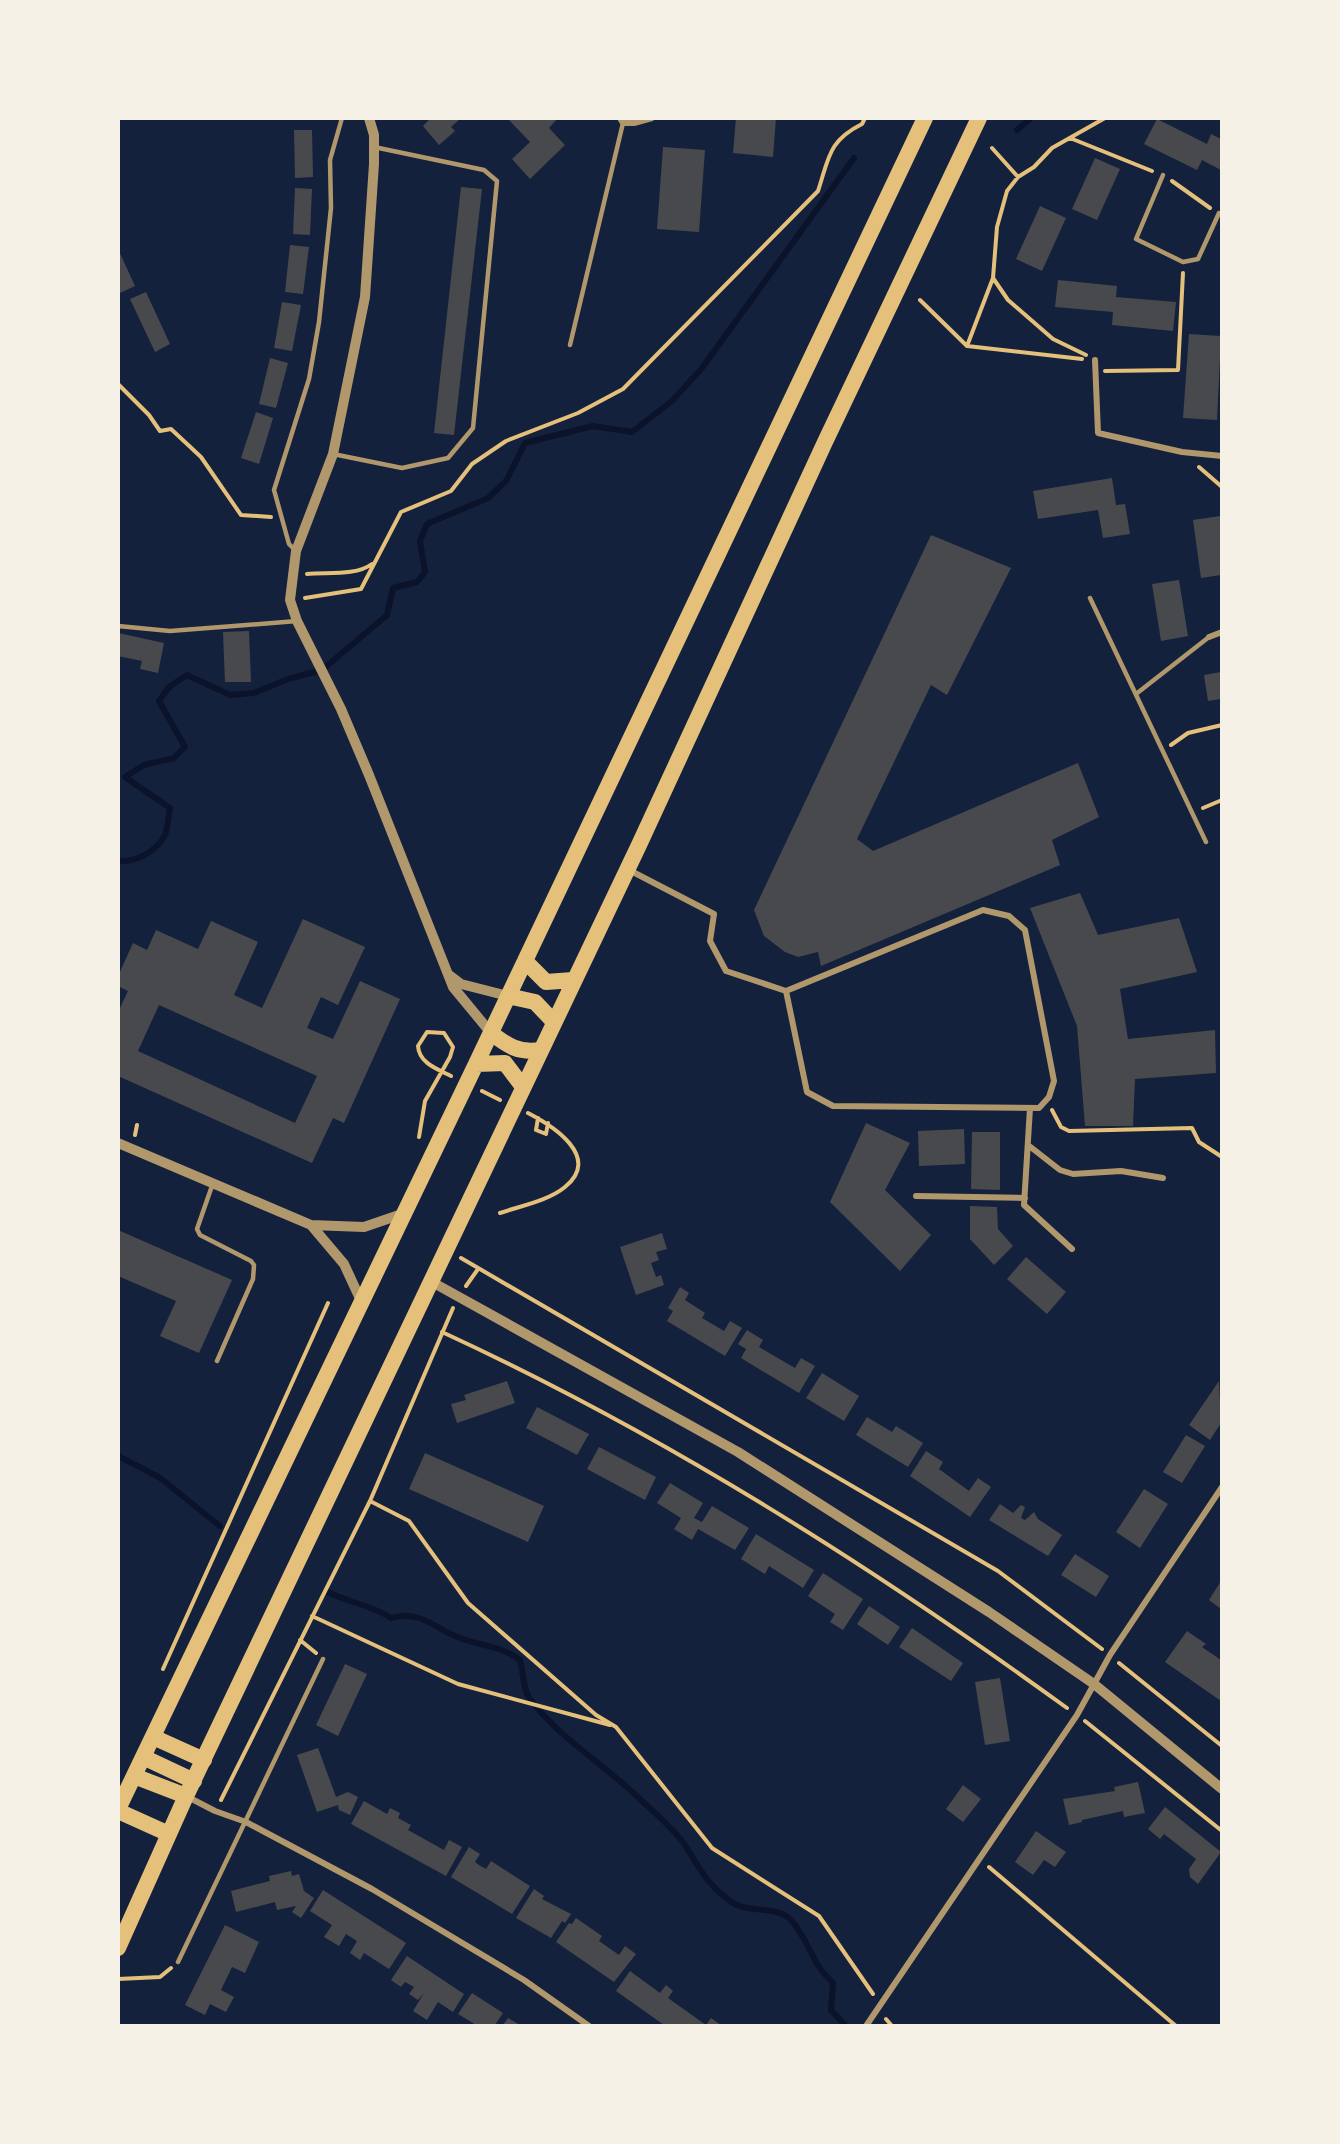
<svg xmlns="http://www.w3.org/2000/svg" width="1340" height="2144" viewBox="0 0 1340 2144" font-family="'PT Serif',serif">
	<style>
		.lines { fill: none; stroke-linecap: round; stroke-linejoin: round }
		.stream { stroke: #0b132b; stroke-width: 6 }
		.building { fill: #48494c; fill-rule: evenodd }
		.path { stroke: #e5c07b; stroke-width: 4 }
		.service { stroke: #b1986c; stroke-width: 4.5 }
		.minor { stroke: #b1986c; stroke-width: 6 }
		.tertiary { stroke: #b1986c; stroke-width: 10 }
		.trunk { stroke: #e5c07b; stroke-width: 16 }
	</style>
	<rect width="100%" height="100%" fill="#14213d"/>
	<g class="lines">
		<path class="stream" d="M1017 130 1031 118
			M118 861C136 862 154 853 164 837 168 830 168 817 170 808L125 777 144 765 174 758 185 747 159 701 169 687 187 675 230 695 254 693 288 679 322 670 387 615 393 588 417 582 425 572 420 541 427 524 488 498 506 481 525 443 593 426 632 432 672 401 702 368 854 158
			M118 1456 159 1477 220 1526
			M328 1592C349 1603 372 1605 391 1618 423 1610 434 1629 460 1638 481 1646 501 1646 520 1660 523 1671 523 1690 530 1699 560 1739 605 1765 641 1800 655 1813 674 1829 685 1845 700 1869 706 1883 730 1901 748 1914 774 1905 790 1919 802 1931 808 1948 816 1962 820 1970 827 1977 833 1983L831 2010 844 2024"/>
	</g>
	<path class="building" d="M431 118H461L451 127 455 131 439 145 423 126Z
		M507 118H558L549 128 565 145 530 179 512 159 530 142Z
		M736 118H776L773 157 733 153Z
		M1157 119 1207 144 1211 134 1221 139V170L1202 160 1197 170 1144 144Z
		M294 130H312L313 177 295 178Z
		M663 147 705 150 699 232 657 229Z
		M1095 158 1120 169 1097 220 1072 209Z
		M461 187 482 189 454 435 434 433Z
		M295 188 312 189 310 235 293 234Z
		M1040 206 1066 218 1042 271 1016 259Z
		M290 245 309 247 303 294 285 292Z
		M118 249 135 286 120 293 118 291Z
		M1058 280 1117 286 1116 297 1176 302 1173 331 1112 325 1113 312 1055 307Z
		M146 292 170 344 155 352 130 299Z
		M282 302 301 305 292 351 274 348Z
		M1189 334 1221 336 1217 420 1183 418Z
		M270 358 288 363 276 408 259 404Z
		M256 412 273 418 259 464 241 458Z
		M1112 478 1116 505 1125 504 1130 534 1103 538 1098 510 1038 519 1033 491Z
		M1220 516 1221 575 1201 578 1193 520Z
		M931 535 1011 568 947 695 931 685 857 839 873 851 1078 763 1099 817 1052 840 1060 865 821 966 818 952 798 957 785 952 764 936 754 910Z
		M1179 580 1188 636 1161 641 1152 584Z
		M249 631 251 682H225L223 632Z
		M118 633 164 643 158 673 140 669 142 661 118 656Z
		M1221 672V699L1208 701 1204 675Z
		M1080 893 1098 935 1179 918 1197 972 1120 989 1128 1039 1215 1030 1216 1073 1135 1079 1133 1126H1085L1077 1026 1030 908Z
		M303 919 365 947 338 1005 321 997 307 1028 333 1039 360 981 400 999 344 1123 333 1118 312 1163 118 1076V1012L128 991 118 986V976L133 943 147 950 156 930 198 949 211 921 258 942 234 995 262 1008ZM159 1005 317 1076 295 1123 138 1051Z
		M866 1123 910 1143 885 1190 931 1235 900 1271 830 1202Z
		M964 1129 965 1164 919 1166 918 1131Z
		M972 1132H1000V1190L971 1189Z
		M970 1206 997 1207 998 1229 1013 1246 994 1265 970 1239Z
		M118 1230 232 1280 199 1353 160 1336 176 1301 118 1276Z
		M662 1233 667 1249 656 1252 659 1260 651 1263 656 1277 661 1275 664 1285 636 1295 620 1247Z
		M1026 1257 1066 1292 1047 1314 1007 1279Z
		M680 1287 689 1293 685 1300 705 1313 702 1318 724 1331 730 1321 742 1328 725 1356 667 1321 673 1311 668 1308Z
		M747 1330 763 1340 759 1347 795 1368 801 1358 815 1366 799 1393 741 1358 746 1349 738 1344Z
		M822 1373 859 1396 844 1421 806 1398Z
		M507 1381 515 1403 457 1423 451 1404 466 1400 464 1395Z
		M1219 1381 1221 1423 1210 1440 1189 1425Z
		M537 1407 589 1434 577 1455 526 1428Z
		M867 1417 892 1432 896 1426 923 1443 908 1467 856 1435Z
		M1186 1435 1205 1446 1182 1483 1163 1472Z
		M599 1447 656 1477 645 1500 587 1469Z
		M926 1451 943 1462 939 1469 969 1491 978 1478 991 1487 970 1517 910 1476Z
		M425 1453 544 1506 528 1542 409 1489Z
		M670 1483 703 1503 694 1518 702 1522 712 1506 749 1528 735 1550 698 1529 692 1540 674 1529 681 1518 657 1503Z
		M1144 1489 1168 1504 1140 1548 1116 1532Z
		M1000 1504 1013 1513 1021 1505 1025 1507 1021 1518 1025 1520 1034 1512 1038 1519 1062 1535 1048 1556 989 1520Z
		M756 1534 814 1570 803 1588 769 1566 765 1574 741 1559Z
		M1075 1554 1109 1576 1096 1597 1061 1575Z
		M823 1573 863 1599 843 1630 830 1622 835 1614 808 1596Z
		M1221 1581V1609L1209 1600Z
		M869 1606 900 1627 888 1645 857 1624Z
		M912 1628 963 1663 951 1681 899 1647Z
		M1187 1631 1206 1644 1202 1647 1221 1660V1701L1165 1662Z
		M345 1664 367 1674 338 1736 316 1725Z
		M1000 1678 1010 1741 985 1745 975 1682Z
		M318 1748 336 1797 348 1792 358 1797 350 1815 339 1810 338 1805 317 1812 297 1755Z
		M1138 1782 1145 1813 1124 1817 1123 1811 1082 1820V1822L1069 1825 1063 1799 1115 1791 1114 1787Z
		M963 1785 981 1799 963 1822 946 1809Z
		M364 1801 387 1814 390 1808 400 1813 398 1818 411 1825 408 1830 444 1850 449 1840 462 1847 446 1876 351 1824Z
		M1165 1807 1221 1852 1198 1884 1190 1877 1189 1869 1196 1859 1164 1834 1160 1839 1148 1829Z
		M1036 1831 1066 1852 1055 1867 1044 1860 1033 1875 1015 1862Z
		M469 1847 480 1854 475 1862 479 1865 486 1869 491 1861 530 1886 512 1914 451 1877Z
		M291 1871 292 1876 299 1874 304 1891 314 1898 301 1918 292 1912 296 1906 277 1910 275 1902 236 1912 231 1891 270 1881 269 1876Z
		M534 1889 544 1896 542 1899 571 1914 565 1923 562 1921 551 1938 516 1918Z
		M323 1890 406 1943 389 1969 364 1953 360 1960 350 1953 357 1941 346 1934 339 1946 324 1937 332 1925 310 1911Z
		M576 1918 602 1936 599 1941 619 1955 625 1946 636 1954 614 1982 556 1942 569 1923 572 1924Z
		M225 1925 259 1942 245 1973 232 1967 221 1990 234 1997 226 2012 210 2004 205 2015 185 2005Z
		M407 1956 464 1994 453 2012 438 2002 427 2020 413 2011 424 1993 418 2000 409 1994 414 1987 405 1982 401 1987 391 1980Z
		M630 1971 660 1993 666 1985 673 1991 668 1998 706 2025 711 2018 721 2025H664L616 1991Z
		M472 1993 503 2013 495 2025H476L458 2014Z
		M508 2018 520 2025H503Z"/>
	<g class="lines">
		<path class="path" d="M1070 138 1152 171
			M992 148 1018 177
			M1172 181 1210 208
			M920 300 967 346 1082 359
			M967 346 993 278
			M1086 355 1053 339 1008 300 993 278 997 227 1007 191 1018 177 1034 167 1052 148 1105 118
			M1105 371 1178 370 1183 273
			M118 384 149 415 160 431 171 429 201 457 241 515 271 517
			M1199 467 1222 487
			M307 574C327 572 356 576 372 564
			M305 598 361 589 401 512 451 491 472 464 506 441 578 413 623 389 818 191C829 158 828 141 862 124L865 118
			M1171 745 1188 733 1222 725
			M1203 808 1222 800
			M482 1091 500 1100
			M1052 1110 1061 1127 1069 1131 1192 1128 1199 1142 1222 1157
			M538 1118 536 1130 546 1134 548 1123
			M135 1135 137 1125
			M419 1137 425 1101 450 1057 453 1047 444 1033 427 1032 418 1046C419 1063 437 1069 451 1076
			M500 1213C520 1206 548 1201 565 1187 602 1157 553 1126 528 1113
			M461 1258 998 1571 1102 1649
			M466 1286 478 1269
			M442 1332C663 1434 870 1565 1067 1708
			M370 1501 409 1521 468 1603 596 1715 616 1727 712 1848 819 1916 873 1994
			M312 1616 458 1684 610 1725
			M300 1640 316 1653
			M1119 1663 1222 1746
			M163 1669 328 1303
			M1085 1721 1222 1831
			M221 1800 370 1501 453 1308
			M989 1867 1176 2026
			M118 1979 160 1977 171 1968
			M886 2019 892 2026"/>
		<path class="service" d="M1163 175 1136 239 1183 262 1198 259 1219 213 1222 215
			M570 345 623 123
			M333 454 402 468 448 458 473 428 497 181 484 170 374 147
			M296 551 289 544 274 490 309 379 319 322 331 208 330 160 342 118
			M1090 598 1206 842
			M118 626 170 631 297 621
			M1136 694 1209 637
			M213 1183 197 1229 200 1235 251 1261 254 1265 253 1279 217 1361
			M178 1962 323 1659"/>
		<path class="minor" d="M620 118 623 123H634L652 118
			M1095 360 1098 433 1182 452 1222 456
			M1209 637 1222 632
			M629 870 714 914 710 941 726 971 786 991 807 1092 833 1106 1039 1108 1049 1097 1054 1081 1025 930 1009 916 983 910 786 991
			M1030 1108 1024 1205 1072 1249
			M1028 1145 1060 1170 1073 1174 1121 1171 1163 1178
			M916 1196 1025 1198
			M186 1796 215 1811 246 1822 372 1889 524 1980 589 2026
			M866 2026 1077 1715 1110 1655 1222 1487"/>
		<path class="tertiary" d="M369 118 374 135V164L365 297 333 454 296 551 290 600 297 621 341 709 369 775 453 987 491 1033
			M449 975 461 984 508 996
			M118 1143 311 1225 364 1227 405 1213
			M311 1225 344 1264 362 1303
			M432 1282 738 1452 989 1612 1094 1684 1222 1789"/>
		<path class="trunk" d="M525 961 546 982 573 980
			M508 996 535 1002 554 1022
			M491 1033C508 1046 518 1053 540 1050
			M476 1064 505 1063 523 1087
			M153 1737 204 1760
			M143 1757 194 1781
			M134 1776 186 1796
			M118 1809 476 1064 925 118
			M118 1811 169 1834
			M118 1948 186 1796 639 845 825 442 979 118"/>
	</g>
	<rect width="1340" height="2144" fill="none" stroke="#f6f1e7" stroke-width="240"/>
</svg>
